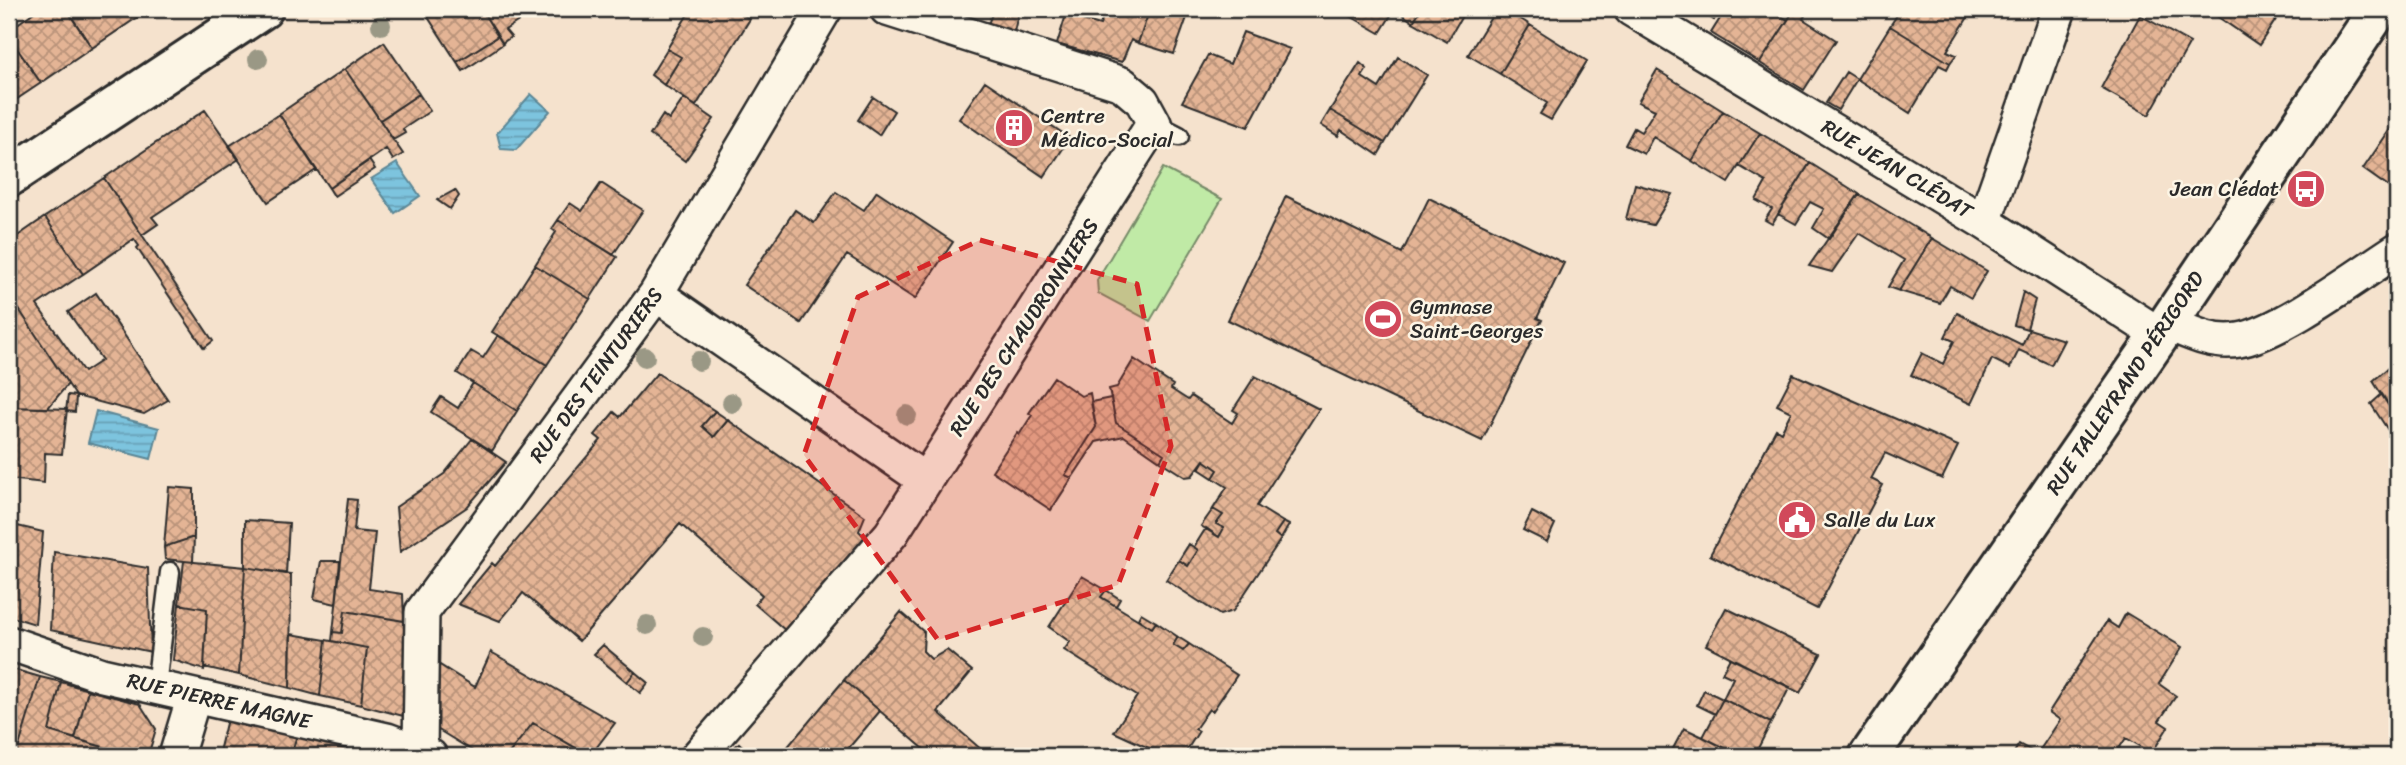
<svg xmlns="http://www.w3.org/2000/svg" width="2406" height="765" viewBox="0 0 2406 765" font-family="Sriracha,sans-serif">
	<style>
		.park { fill: #c0eaa6; stroke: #768a68; stroke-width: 2 }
		.water { fill: url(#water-rules); stroke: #5c8796; stroke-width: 2 }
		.building { fill: url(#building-cross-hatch); stroke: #2b2b2b; stroke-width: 2 }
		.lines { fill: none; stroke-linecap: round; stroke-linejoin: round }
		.lane-casing { stroke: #2b2b2b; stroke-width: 23 }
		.street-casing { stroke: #2b2b2b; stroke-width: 38 }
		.secondary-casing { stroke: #2b2b2b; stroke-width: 44 }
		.lane { stroke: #fcf5e5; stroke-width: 18 }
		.street { stroke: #fcf5e5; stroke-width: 33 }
		.secondary { stroke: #fcf5e5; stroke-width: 38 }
		.tree { fill: #9a9885 }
		.marked { fill: #d62828; fill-opacity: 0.2; stroke: #d62828; stroke-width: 5; stroke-dasharray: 14 9; stroke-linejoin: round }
		.labels { text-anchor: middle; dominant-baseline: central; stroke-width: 5; stroke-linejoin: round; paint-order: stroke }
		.poi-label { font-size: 21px; fill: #2b2b2b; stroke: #fcf5e5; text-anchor: start }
		.street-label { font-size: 21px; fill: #2b2b2b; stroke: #fcf5e5 }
	</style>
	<defs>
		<pattern id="water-rules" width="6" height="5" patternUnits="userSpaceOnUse" patternTransform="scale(1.75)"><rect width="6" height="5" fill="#7dc4de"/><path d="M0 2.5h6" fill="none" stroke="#679fb4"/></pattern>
		<pattern id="building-cross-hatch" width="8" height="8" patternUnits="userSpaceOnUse" patternTransform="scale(1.75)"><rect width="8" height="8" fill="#e4b495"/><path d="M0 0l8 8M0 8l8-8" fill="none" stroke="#b9937a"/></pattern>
	</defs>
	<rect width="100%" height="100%" fill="#f5e2cd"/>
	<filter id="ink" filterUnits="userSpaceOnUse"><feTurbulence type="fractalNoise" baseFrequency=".0143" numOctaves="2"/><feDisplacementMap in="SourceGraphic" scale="14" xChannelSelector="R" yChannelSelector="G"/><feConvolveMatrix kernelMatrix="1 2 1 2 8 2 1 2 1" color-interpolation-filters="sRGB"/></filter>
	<g filter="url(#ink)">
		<path class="park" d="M1163 168 1222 199 1150 321 1098 293 1097 280Z"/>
		<path class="water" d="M531 94 550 111 516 150 501 149 497 133Z
			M397 163 420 196 395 213 371 179Z
			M96 411 159 428 151 459 88 443Z"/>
		<path class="building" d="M32 9H66L92 48 41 83 9 37V30L34 12Z
			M72 9H147L148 10 92 48 68 11Z
			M434 9H481L498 36 457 62 426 14Z
			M481 9H537L505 30 511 37 502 43Z
			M691 9H748L744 15 750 19 696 106 664 85 681 57 667 49Z
			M994 9 1019 10 1014 32 988 24Z
			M1106 9H1150L1138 43 1131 40 1122 62 1057 44 1066 15 1100 25Z
			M1150 9H1190L1174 54 1138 43Z
			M1338 9H1395L1380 33Z
			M1395 9H1421L1413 22Z
			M1421 9H1466L1447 42 1413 22Z
			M1496 9H1505L1530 25 1500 74 1468 55Z
			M1696 9H1720L1714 20Z
			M1726 9H1769L1788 20 1760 63 1711 33Z
			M1795 9H1809L1803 19 1836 40 1804 90 1760 63Z
			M1901 9H1973L1947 51 1956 55 1950 63 1890 26Z
			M2214 9H2283L2259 45 2211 12Z
			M2140 15 2190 43 2149 115 2101 88Z
			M1530 25 1587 61 1551 120 1540 114 1547 103 1500 74Z
			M1890 26 1950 63 1947 69 1939 65 1910 113 1857 79Z
			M1243 32 1290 49 1248 127 1182 102 1208 55 1230 64Z
			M498 36 503 44 463 71 457 62Z
			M9 37 41 83 11 103 9 100Z
			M384 42 419 94 380 120 345 69Z
			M667 49 681 57 664 85 651 75Z
			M1398 57 1427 75 1385 143 1330 110 1360 63 1367 69 1362 77 1379 88Z
			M345 69 403 154 393 160 386 149 329 188 279 114Z
			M1657 70 1723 111 1692 161 1653 137 1644 154 1625 145 1634 128 1641 132 1655 110 1638 102Z
			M1846 72 1857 79 1838 110 1826 103Z
			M985 81 1070 138 1044 177 959 119Z
			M419 94 430 111 403 129 405 133 393 140 380 120Z
			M873 97 894 111 879 135 858 120Z
			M684 98 714 119 685 161 650 135 663 115 669 120Z
			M205 110 239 159 152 217 158 224 142 235 104 178Z
			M1330 110 1385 143 1378 155 1341 130 1338 136 1321 125Z
			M1723 111 1760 133 1728 183 1692 161Z
			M279 114 316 170 268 202 229 146Z
			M2397 119V193L2363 169Z
			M1760 133 1810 163 1772 224 1765 220 1772 209 1756 200 1766 182 1739 166Z
			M369 160 375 169 334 196 329 188Z
			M1810 163 1859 194 1829 239 1813 228 1824 209 1810 202 1796 224 1778 214Z
			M104 178 213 341 204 348 137 248 139 246 134 239 83 274 45 217Z
			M601 183 643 210 613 255 558 220 570 203 582 211Z
			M1635 184 1672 194 1653 225 1626 219Z
			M455 190 459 196 450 209 437 200Z
			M877 191 953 242 915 299 847 255 801 323 744 285 795 210 814 223 836 192 864 210Z
			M1859 194 1932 238 1899 291 1888 287 1904 260 1859 233 1832 272 1809 266Z
			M1286 196 1402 253 1429 198 1564 263 1537 318 1542 320 1482 441 1228 320Z
			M45 217 83 274 37 305 84 372 102 360 68 312 96 293 168 400 144 414 76 396 68 384 9 294V242Z
			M558 220 617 257 590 299 535 265 556 232 552 229Z
			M1932 238 1987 271 1971 298 1950 286 1940 303 1899 291Z
			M535 265 590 299 547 365 492 332Z
			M2023 292 2035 300 2027 329 2014 325Z
			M9 294 68 384 48 408 9 407Z
			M1957 313 2022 345 2029 329 2064 340 2051 365 2019 350 2010 368 1992 359 1971 404 1911 375 1922 353 1943 364 1954 341 1945 337Z
			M498 335 547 365 517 411 457 373 471 351 483 358Z
			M1134 359 1173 385 1171 389 1188 400 1191 396 1232 423 1238 413 1233 410 1255 376 1319 409 1257 506 1283 522 1275 534 1281 539 1233 611 1220 615 1166 580 1179 560 1188 566 1198 550 1194 547 1206 528 1219 537 1224 528 1216 524 1223 515 1213 509 1227 487 1213 478 1218 470 1204 460 1192 476 1185 477 1160 461 1164 454 1116 423 1109 389 1117 387Z
			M2397 360V419L2373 381Z
			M657 373 715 411 702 426 714 437 728 420 865 516 859 531 865 537 841 567 786 631 755 604 762 595 680 524 579 641 523 593 500 621 458 604 492 563 495 566 601 440 595 435 614 412 620 417Z
			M1793 374 1958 446 1942 479 1885 453 1871 479 1883 485 1817 609 1710 555 1776 429 1781 432 1791 412 1777 405Z
			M1054 377 1081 396 1090 393 1096 427 1065 475 1072 478 1051 510 992 471 1017 433 1019 435 1032 415 1029 413Z
			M473 383 517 411 492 451 431 412 441 397 458 408Z
			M2382 394 2397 419V444L2371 404Z
			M68 395 76 396 75 412 66 411Z
			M1111 398 1116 423 1164 454 1160 461 1124 436 1096 442 1072 478 1065 475 1096 427 1091 402Z
			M9 407 67 409 62 454 45 453 44 483 9 479Z
			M715 411 728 420 714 437 702 426Z
			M472 439 506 462 467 507 400 552 396 507 444 474Z
			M1204 460 1218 470 1213 478 1199 469Z
			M169 487 194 489V537L164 547Z
			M348 499 357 500 354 531 375 533 369 589 403 594 404 621 345 611 342 633 333 632Z
			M1213 509 1223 515 1216 524 1224 528 1219 537 1201 526Z
			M1532 512 1555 524 1547 542 1523 530Z
			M245 520 289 523 286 574 245 567Z
			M1283 522 1289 525 1281 539 1275 534Z
			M9 524 43 532 35 624 9 616Z
			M194 537 193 562 165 559 164 547Z
			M1189 544 1198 550 1188 566 1179 560Z
			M54 552 148 568 151 652 50 630Z
			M184 561 245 567 239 675 204 667 207 609 179 604Z
			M321 561H340L336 604 314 599Z
			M245 567 291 574 290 688 239 675Z
			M1082 576 1106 590 1101 597 1152 628 1156 622 1178 637 1173 645 1183 651 1189 644 1237 675 1212 712 1209 709 1195 729 1199 731 1183 756H1166L1114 732 1137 696 1064 650 1070 642 1049 627Z
			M1106 590 1120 599 1116 606 1101 597Z
			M179 604 207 609 204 670 173 660Z
			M1726 608 1821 654 1800 693 1706 645Z
			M345 611 404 621 407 717 361 705 367 648 332 641 333 632 342 633Z
			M901 612 924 632 923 651 931 659 947 650 972 671 938 712 982 750 977 756H932L844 680Z
			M1141 613 1156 622 1152 628 1138 619Z
			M2126 613 2182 647 2159 684 2176 696 2159 721 2168 727 2152 753 2126 738 2114 756H2012L2019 744 2037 754 2060 720 2049 712 2107 621 2118 628Z
			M291 634 326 640 320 696 290 688Z
			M1178 637 1189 644 1183 651 1173 645Z
			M326 640 367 648 361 705 320 696Z
			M603 645 635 672 627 682 594 654Z
			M491 652 615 723 590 756 533 723 507 756H481L432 726 427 657 475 687Z
			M1730 658 1790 687 1771 723 1723 699 1733 678 1722 673Z
			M9 668 40 677 16 756H9Z
			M635 672 648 683 640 693 627 682Z
			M40 677 61 682 49 731 134 756H16Z
			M844 680 880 711 842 756H780Z
			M61 682 88 690 75 739 49 731Z
			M88 690 140 704 156 729 148 756H134L75 739Z
			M1704 690 1723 699 1715 714 1697 705Z
			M1723 699 1771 723 1754 756H1741L1703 737Z
			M227 719 298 731 291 756H218Z
			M533 723 589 756H507Z
			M1684 728 1703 737 1740 756H1669Z
			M298 731 376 751 374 756H291Z
			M739 743 753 756H726Z"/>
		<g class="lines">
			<g class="lane-casing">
				<path id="lane" d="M1154 123 1179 136
					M156 686 170 572"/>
			</g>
			<g class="street-casing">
				<path id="street" d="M1631 9 1984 222 2160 335
					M1984 222 2059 9
					M656 294 925 480
					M2167 323C2189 332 2213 345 2239 340 2281 333 2358 275 2397 250
					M9 643 102 675 387 740 430 756
					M420 750 422 612 656 294 825 9
					M176 756 194 696
					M698 756 891 534 1154 123 1142 101 1122 84 887 9"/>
			</g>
			<g class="secondary-casing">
				<path id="secondary" d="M9 177 263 9
					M1869 756 2160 335 2379 9"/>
			</g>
			<use href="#lane" class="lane"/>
			<use href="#street" class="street"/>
			<use href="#secondary" class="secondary"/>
		</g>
		<g class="tree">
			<circle cx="381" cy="25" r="10"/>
			<circle cx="258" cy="59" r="10"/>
			<circle cx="645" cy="357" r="10"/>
			<circle cx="699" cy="361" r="10"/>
			<circle cx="732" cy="403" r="10"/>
			<circle cx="907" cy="415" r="10"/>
			<circle cx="647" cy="625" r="10"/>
			<circle cx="703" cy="637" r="10"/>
		</g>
	</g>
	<path class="marked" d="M980 240 1137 284 1171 446 1118 585 938 640 804 455 858 297Z"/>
	<defs>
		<g id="building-disc" transform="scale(2.0125)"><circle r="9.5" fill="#d1495b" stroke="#fcf5e5"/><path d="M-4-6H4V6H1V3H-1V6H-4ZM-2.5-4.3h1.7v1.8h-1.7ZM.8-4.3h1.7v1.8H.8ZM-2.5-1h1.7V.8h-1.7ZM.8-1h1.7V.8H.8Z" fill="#fff"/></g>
		<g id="bus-disc" transform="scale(2.0125)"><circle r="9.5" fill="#d1495b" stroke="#fcf5e5"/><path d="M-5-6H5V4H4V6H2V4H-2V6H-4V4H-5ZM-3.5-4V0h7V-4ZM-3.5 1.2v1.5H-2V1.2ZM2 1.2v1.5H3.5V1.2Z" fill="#fff"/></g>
		<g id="stadium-disc" transform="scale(2.0125)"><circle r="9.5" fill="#d1495b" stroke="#fcf5e5"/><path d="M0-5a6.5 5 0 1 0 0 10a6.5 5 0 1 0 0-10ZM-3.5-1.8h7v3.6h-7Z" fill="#fff"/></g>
		<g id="civic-disc" transform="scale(2.0125)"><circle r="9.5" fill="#d1495b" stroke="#fcf5e5"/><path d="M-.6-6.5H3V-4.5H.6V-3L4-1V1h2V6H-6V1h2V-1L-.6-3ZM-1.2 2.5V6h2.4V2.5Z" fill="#fff"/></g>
	</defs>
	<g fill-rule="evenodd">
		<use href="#building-disc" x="1014" y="128"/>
		<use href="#bus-disc" x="2306" y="189"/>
		<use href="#stadium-disc" x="1383" y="319"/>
		<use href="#civic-disc" x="1797" y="520"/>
	</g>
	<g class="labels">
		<g class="poi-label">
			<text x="1041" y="116">Centre<tspan x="1041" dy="24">Médico-Social</tspan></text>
			<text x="2279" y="189" text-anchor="end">Jean Clédat</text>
			<text x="1410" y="307">Gymnase<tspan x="1410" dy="24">Saint-Georges</tspan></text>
			<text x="1824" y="520">Salle du Lux</text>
		</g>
		<g class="street-label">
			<text transform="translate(1897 169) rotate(31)">RUE JEAN CLÉDAT</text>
			<text transform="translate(1024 327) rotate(-57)">RUE DES CHAUDRONNIERS</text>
			<text transform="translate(596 375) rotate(-54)">RUE DES TEINTURIERS</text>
			<text transform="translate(2125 383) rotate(-56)">RUE TALLEYRAND PÉRIGORD</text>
			<text transform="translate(219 701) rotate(13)">RUE PIERRE MAGNE</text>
		</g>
	</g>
	<rect width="2406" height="765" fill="none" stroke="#fcf5e5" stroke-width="35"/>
	<rect x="18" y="18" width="2371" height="730" fill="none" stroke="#2b2b2b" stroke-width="2.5" filter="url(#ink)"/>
</svg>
